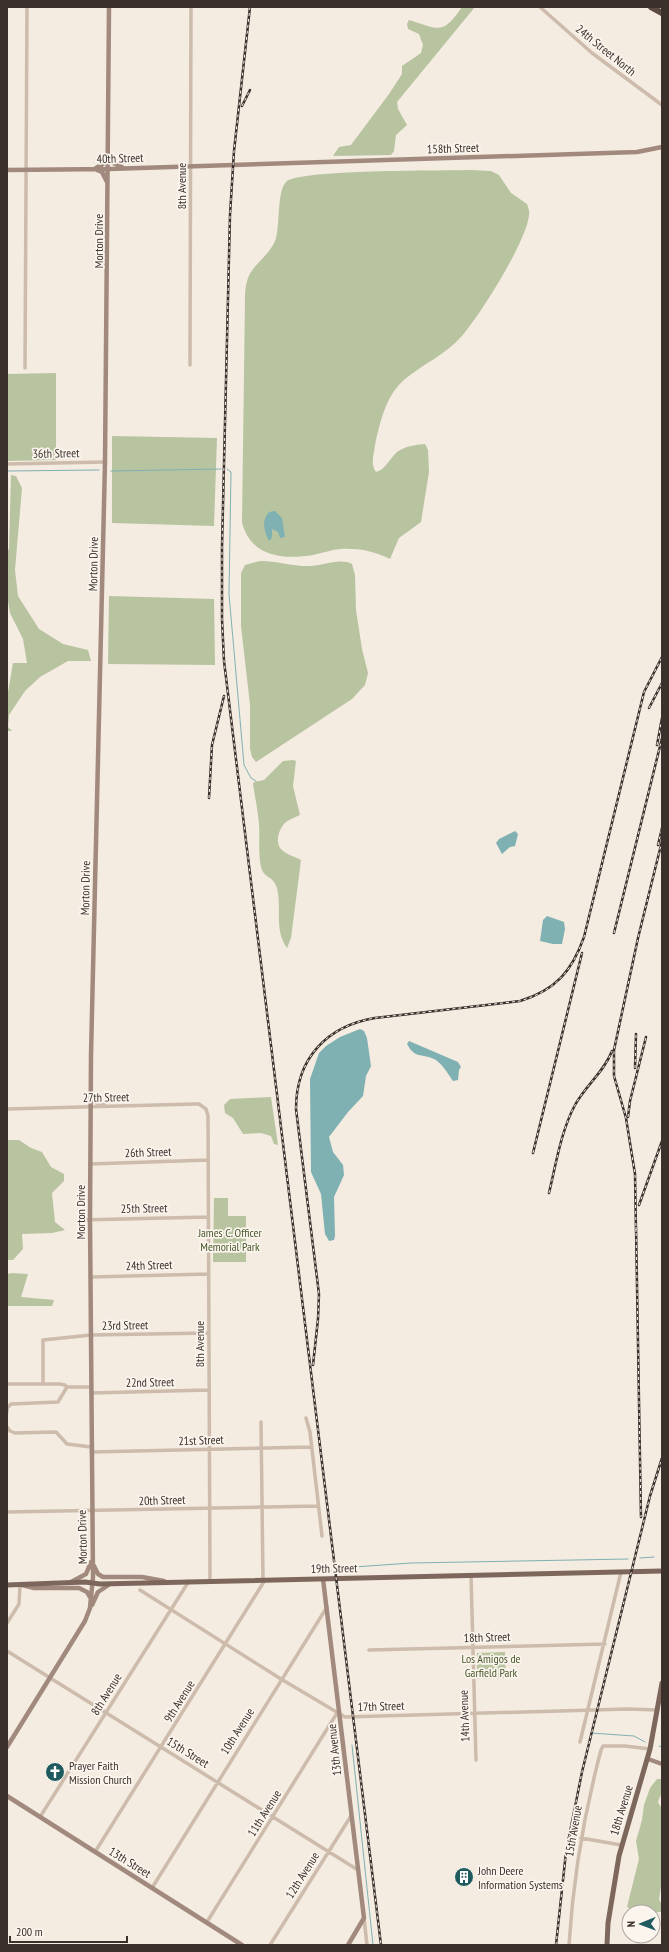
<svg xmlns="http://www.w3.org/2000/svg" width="669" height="1952" viewBox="0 0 669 1952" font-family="'PT Sans Narrow',sans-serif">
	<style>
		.green { fill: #b8c4a0 }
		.water { fill: #7fb0b2 }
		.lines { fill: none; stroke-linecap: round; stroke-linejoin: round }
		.stream { stroke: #7fb0b2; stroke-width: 1 }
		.street { stroke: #cdbbac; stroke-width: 3.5 }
		.secondary { stroke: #a18a7d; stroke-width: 4.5 }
		.primary { stroke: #7d675c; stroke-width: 5 }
		.highway { stroke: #5c4a42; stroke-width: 6 }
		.rail-casing { stroke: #3b302b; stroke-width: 2.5 }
		.rail { stroke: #fbf5ee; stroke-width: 1; stroke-dasharray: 3; stroke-linecap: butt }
		.labels { text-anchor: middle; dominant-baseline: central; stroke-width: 3.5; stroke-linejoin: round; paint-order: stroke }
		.street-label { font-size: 12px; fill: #3b302b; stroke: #fbf5ee }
		.park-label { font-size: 12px; fill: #4a5a2e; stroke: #fbf5ee }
		.poi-label { font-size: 12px; fill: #3b302b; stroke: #fbf5ee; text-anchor: start }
	</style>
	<rect width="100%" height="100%" fill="#f4ebe1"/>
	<path class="green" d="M462 7H475L397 102 398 109 407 125 396 135 394 151 391 155 333 156 339 147 351 145 389 94 402 74V66L421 53 423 45 419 34 408 29 407 24 409 20C439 29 442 36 462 7Z
		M470 170 491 171 499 175 511 193 527 204C528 208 530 211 529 215 527 241 479 317 461 337 445 355 423 364 405 379 386 395 380 422 375 445 374 454 370 464 376 472 385 470 390 458 397 452 406 446 414 445 425 444L428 450 429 472 421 522 399 538 390 559C374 551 358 548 340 549 331 550 322 553 313 555 282 560 250 556 242 522L245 299C245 290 246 280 251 272 258 261 272 252 276 238 280 225 277 191 286 182 297 169 444 171 470 170Z
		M56 373V460L7 461V374Z
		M112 436 217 438 214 526 112 523Z
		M11 475 16 476 22 488 15 570 18 596 39 629 63 644 88 650 91 661H68L40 677 25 691 9 715 8 727 12 731H7V698L13 663H27L23 639 10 613 7 596V551L9 549Z
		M260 561C277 561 294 567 312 566 324 565 341 558 352 564L355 575 356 610 362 649 368 673 365 685 352 699 256 762 252 757 250 749V705L241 626V573L245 565Z
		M109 596 214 599 215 665 108 664Z
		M293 760 296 761 293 786 300 815C296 817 290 819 286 822 279 828 274 843 282 850 286 854 295 857 301 860L291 938 287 948C274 930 282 909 277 888 273 875 264 879 261 867 258 854 260 838 259 824 258 811 255 797 253 784L254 782 264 780 283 761Z
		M271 1097 278 1145 274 1144 271 1136 261 1133 243 1134 233 1118 225 1113 224 1105 230 1099Z
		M7 1140H19L31 1148 42 1152 51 1167 64 1174V1181L52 1193 55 1222 65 1230 52 1233 22 1234 23 1249 13 1260H7Z
		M214 1198H228V1216H246V1262H213Z
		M12 1273 28 1274 21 1297 54 1300 52 1306H7V1274Z
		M505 1652 506 1678 477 1679V1653Z
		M657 1779H662V1792L658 1802 662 1809V1881L659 1899 662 1905V1912H635L627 1907 639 1859 636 1841 642 1820 644 1805 650 1788Z"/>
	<path class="water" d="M275 511 282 518 285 537 280 538 278 532 272 529V538L269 541C264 531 261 521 269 512Z
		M515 831 518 834 515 846 510 847 502 854 496 843 499 839Z
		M547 916 564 922 565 929 562 944H553L540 941 543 920Z
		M360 1029 364 1031 367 1038 371 1066 366 1076 363 1096 348 1112 329 1137 333 1152 343 1165 344 1175 334 1197 335 1236 334 1240 329 1241 325 1234 321 1194 311 1172 310 1079 319 1053 326 1046 340 1037Z
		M409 1041 458 1062 461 1067 459 1070 458 1080 453 1081C448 1074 442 1063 434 1059 421 1053 415 1059 407 1044Z"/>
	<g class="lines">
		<path class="stream" d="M227 469 231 472 229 594 244 765 251 778 256 781
			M7 471 99 470
			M111 471 221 469
			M640 1558 654 1557
			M329 1572 340 1568 411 1563 628 1559
			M591 1733 634 1736 645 1742
			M352 1745 373 1945
			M659 1746 662 1747"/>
		<path class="street" d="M540 7 592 53 662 105
			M190 365 191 7
			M25 368 27 7
			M7 464 105 462
			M91 1094 96 1103 104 1105
			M7 1109 194 1104H199L206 1109 208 1116 210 1581
			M90 1164 208 1160
			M80 1220 208 1217
			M91 1277 208 1274
			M7 1384H60L65 1385 67 1387H91
			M43 1384V1340L91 1335 209 1333
			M91 1393 209 1390
			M7 1412V1408L11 1404 58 1402 67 1387
			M306 1418 310 1432 322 1536
			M261 1422 263 1580
			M7 1427 10 1431 15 1433 56 1432 67 1444 91 1447
			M91 1452 311 1447
			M7 1512 318 1506
			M471 1575 476 1760
			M140 1590 281 1679 345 1717 627 1709 658 1710
			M7 1623 19 1604 20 1585
			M369 1650 605 1644
			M7 1651 358 1870
			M580 1742 621 1572
			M40 1817 189 1581
			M581 1838 621 1845
			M95 1852 265 1580
			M152 1888 327 1607
			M364 1918 367 1945
			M207 1922 337 1713
			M270 1945 351 1816
			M569 1945C573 1879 584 1814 601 1750L603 1746H625L650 1749"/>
		<path class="secondary" d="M110 155 113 163 122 167
			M96 168 103 164 107 157
			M7 170 109 169 637 152 662 147
			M97 170 102 172 107 182
			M94 1566 98 1574 103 1577H142L164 1581
			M323 1579 364 1918 348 1945
			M71 1582 86 1574 91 1562
			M22 1585 34 1588H79L87 1592 90 1597
			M92 1605 98 1592 110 1584
			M7 1747 85 1621 90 1608 93 1577 90 1219 91 1055 105 462 109 7
			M648 1759 662 1764
			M7 1796 242 1945"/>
		<path class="primary" d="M7 1585 85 1582 100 1584 662 1571
			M607 1945 608 1923 619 1856 650 1749 662 1683"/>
		<path class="highway" d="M651 7 662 13"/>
		<g class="rail-casing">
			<path id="rail" d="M250 7 234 151 230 215 222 547V619L224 661 381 1945
				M242 106 250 90
				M649 708 662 683
				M657 745 662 718
				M209 798 212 745 224 696
				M658 845 662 828
				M614 933 662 738
				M635 1068 636 1034
				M628 1117 630 1101 646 1037
				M533 1153 582 953
				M549 1193C556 1164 561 1131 575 1105 586 1085 604 1072 612 1051
				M639 1205 662 1141
				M636 1227 641 1517
				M636 1232 635 1174 626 1118 614 1076V1050L638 938 662 841
				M313 1365 318 1319 319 1294 296 1109C296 1058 327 1026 375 1018L520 1001C556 990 572 971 584 937L644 692 662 657
				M556 1945 566 1852 582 1772 650 1496 662 1458"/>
		</g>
		<use href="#rail" class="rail"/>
	</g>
	<defs>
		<g id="church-disc" transform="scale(1)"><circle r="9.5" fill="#1f5a5e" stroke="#fbf5ee"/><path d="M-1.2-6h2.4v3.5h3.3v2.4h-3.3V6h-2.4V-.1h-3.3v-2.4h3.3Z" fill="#fff"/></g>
		<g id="building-disc" transform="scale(1)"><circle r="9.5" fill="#1f5a5e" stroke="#fbf5ee"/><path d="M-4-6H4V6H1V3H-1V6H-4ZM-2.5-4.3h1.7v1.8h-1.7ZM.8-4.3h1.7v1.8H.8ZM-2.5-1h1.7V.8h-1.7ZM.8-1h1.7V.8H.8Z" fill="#fff"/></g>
	</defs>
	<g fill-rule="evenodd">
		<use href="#church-disc" x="55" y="1772"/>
		<use href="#building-disc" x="464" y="1877"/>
	</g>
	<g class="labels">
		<g class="street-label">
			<text transform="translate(606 50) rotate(39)">24th Street North</text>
			<text transform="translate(453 148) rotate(-2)">158th Street</text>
			<text transform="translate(120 158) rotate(-2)">40th Street</text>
			<text transform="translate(181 186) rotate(-90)">8th Avenue</text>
			<text transform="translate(98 241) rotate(-90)">Morton Drive</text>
			<text transform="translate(56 453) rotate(-1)">36th Street</text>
			<text transform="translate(93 564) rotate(-89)">Morton Drive</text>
			<text transform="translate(85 888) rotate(-89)">Morton Drive</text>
			<text transform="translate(106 1097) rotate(-1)">27th Street</text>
			<text transform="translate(148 1152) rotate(-2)">26th Street</text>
			<text transform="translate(144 1208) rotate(-1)">25th Street</text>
			<text transform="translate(80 1212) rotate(-90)">Morton Drive</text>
			<text transform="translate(149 1265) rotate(-2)">24th Street</text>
			<text transform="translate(125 1325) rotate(-1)">23rd Street</text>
			<text transform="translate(199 1344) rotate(-90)">8th Avenue</text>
			<text transform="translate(150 1382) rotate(-1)">22nd Street</text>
			<text transform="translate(201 1440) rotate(-2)">21st Street</text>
			<text transform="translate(162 1500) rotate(-2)">20th Street</text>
			<text transform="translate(82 1537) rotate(-91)">Morton Drive</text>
			<text transform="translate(334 1568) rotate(-1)">19th Street</text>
			<text transform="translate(487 1637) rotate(-2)">18th Street</text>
			<text transform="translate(106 1694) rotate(-58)">8th Avenue</text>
			<text transform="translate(179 1701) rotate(-58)">9th Avenue</text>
			<text transform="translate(381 1706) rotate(-2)">17th Street</text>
			<text transform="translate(464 1716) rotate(-92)">14th Avenue</text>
			<text transform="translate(237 1731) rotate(-58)">10th Avenue</text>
			<text transform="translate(334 1750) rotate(-96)">13th Avenue</text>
			<text transform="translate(188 1752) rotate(32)">15th Street</text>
			<text transform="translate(621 1810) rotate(-73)">18th Avenue</text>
			<text transform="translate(264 1813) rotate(-58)">11th Avenue</text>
			<text transform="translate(573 1831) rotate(-80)">15th Avenue</text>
			<text transform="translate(130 1862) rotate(32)">13th Street</text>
			<text transform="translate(302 1875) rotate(-58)">12th Avenue</text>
		</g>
		<g class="park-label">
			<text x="230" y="1232">James C. Officer<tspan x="230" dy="14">Memorial Park</tspan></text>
			<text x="491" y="1658">Los Amigos de<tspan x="491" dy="14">Garfield Park</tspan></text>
		</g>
		<g class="poi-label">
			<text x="69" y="1765">Prayer Faith<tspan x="69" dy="14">Mission Church</tspan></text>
			<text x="478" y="1870">John Deere<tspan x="478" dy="14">Information Systems</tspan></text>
		</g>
	</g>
	<rect width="669" height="1952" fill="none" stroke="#3b302b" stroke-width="16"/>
	<g transform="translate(641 1924) rotate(269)"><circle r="19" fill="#fbf5ee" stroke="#aea6a0"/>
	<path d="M0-3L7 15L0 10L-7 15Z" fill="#1f5a5e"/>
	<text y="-6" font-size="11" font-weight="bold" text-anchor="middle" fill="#3b302b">N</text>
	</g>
	<path d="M10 1936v6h117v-6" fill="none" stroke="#3b302b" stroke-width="2"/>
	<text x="16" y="1936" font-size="12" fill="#3b302b" stroke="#fbf5ee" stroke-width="3" paint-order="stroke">200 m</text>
</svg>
